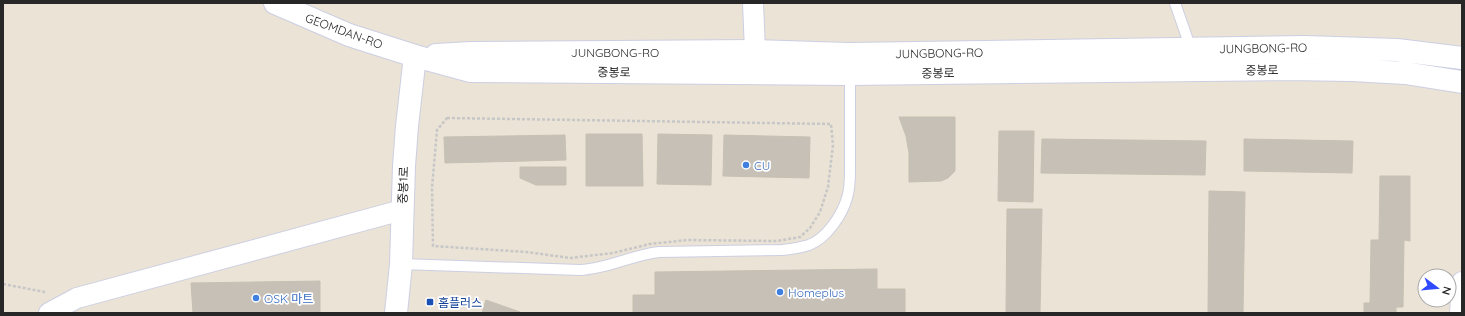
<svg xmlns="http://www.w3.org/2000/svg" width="1465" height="316" viewBox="0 0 1465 316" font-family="Quicksand,'Noto Sans KR',sans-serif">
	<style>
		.building { fill: #c6c0b7; stroke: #c6c0b1 }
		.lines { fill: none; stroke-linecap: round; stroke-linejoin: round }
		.lane-casing { stroke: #cccfe2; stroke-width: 12 }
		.street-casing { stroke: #cccfe2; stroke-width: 22 }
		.secondary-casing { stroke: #cccfe2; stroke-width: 24 }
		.path { stroke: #c7c7c7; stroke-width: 2.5; stroke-dasharray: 3 2; stroke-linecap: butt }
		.lane { stroke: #fff; stroke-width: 10 }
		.street { stroke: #fff; stroke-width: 20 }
		.secondary { stroke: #fff; stroke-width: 22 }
		.shop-dot { fill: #3f7fe0; stroke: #fff; stroke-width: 1.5 }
		.transit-dot { fill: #1a4fb4; stroke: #fff; stroke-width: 1.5 }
		.labels { text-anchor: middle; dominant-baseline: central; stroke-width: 3.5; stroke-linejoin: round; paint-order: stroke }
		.street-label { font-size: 12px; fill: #272727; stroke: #fff }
		.shop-label { font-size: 12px; fill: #366cbe; stroke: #fff; text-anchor: start }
		.transit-label { font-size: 12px; fill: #164399; stroke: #fff; text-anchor: start }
	</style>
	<rect width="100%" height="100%" fill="#ebe3d6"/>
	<path class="building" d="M899 117H955V171L948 178 941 181 909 182V153L906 136Z
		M999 131H1034L1033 202 998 201Z
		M586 134H642L643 186H586Z
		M658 134 712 135 711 185 657 184Z
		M565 135 566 160 445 163 444 137Z
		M724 135 810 137 809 178 723 176Z
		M1042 139 1206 141 1205 175 1041 173Z
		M1244 139 1353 141 1352 173 1244 171Z
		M520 167H566V185H536L520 178Z
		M1380 176H1410V241L1404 240 1403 307H1396V313H1364V303H1370L1371 240H1379Z
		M1209 191 1245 192 1243 313H1208Z
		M1007 209H1042L1040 313H1006Z
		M877 269V289H905V313H633V295H655V272Z
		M320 281V313H193L191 283Z
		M486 300 520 312V313H482Z"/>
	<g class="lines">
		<g class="lane-casing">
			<path id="lane" d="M1175 3 1191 49
				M401 264 580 270C607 269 632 255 659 252L782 250C791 249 800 248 809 245 827 238 842 215 847 198 850 189 850 179 850 170V72"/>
		</g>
		<g class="street-casing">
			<path id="street" d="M753 3 755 51
				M49 313 77 298 402 210
				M1460 313 1462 282"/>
		</g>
		<g class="secondary-casing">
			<path id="secondary" d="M275 3 349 35 415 56 470 71 850 74 1289 69 1352 70 1405 73 1462 82
				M436 55 471 53 755 51 848 54 1305 47 1397 50 1462 58
				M396 313 401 264 404 166 407 126 415 56"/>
		</g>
		<path class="path" d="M447 118 831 124 833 145 828 187 820 212 810 228 800 237 777 241 687 240 650 244 613 253 570 258 527 252 433 246 432 188 437 130Z
			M3 284 45 292"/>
		<use href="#lane" class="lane"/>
		<use href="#street" class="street"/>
		<use href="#secondary" class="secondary"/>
	</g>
	<g class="shop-dot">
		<circle cx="746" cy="165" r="4"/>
		<circle cx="780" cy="292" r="4"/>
		<circle cx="256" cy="298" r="4"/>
	</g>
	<rect class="transit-dot" x="426" y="298" width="8" height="8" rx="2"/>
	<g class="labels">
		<g class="street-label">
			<text transform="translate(344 31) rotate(20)">GEOMDAN-RO</text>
			<text transform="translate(1263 48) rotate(-1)">JUNGBONG-RO</text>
			<text x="615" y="52">JUNGBONG-RO</text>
			<text transform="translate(939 53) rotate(-1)">JUNGBONG-RO</text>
			<text transform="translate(1262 70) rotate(-1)">중봉로</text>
			<text transform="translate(614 72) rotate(1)">중봉로</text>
			<text transform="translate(938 73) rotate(-1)">중봉로</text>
			<text transform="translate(403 185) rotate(-88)">중봉1로</text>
		</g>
		<g class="shop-label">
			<text x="754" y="165">CU</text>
			<text x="788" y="292">Homeplus</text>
			<text x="264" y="298">OSK 마트</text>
		</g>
		<g class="transit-label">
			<text x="438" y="302">홈플러스</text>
		</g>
	</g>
	<rect width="1465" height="316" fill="none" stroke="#272727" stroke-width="8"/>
	<g transform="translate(1437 288) rotate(106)"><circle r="19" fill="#ffffff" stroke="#a9a9a9"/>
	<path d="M0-3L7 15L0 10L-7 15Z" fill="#304aff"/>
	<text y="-6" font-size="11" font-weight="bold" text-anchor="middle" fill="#272727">N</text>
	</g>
</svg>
